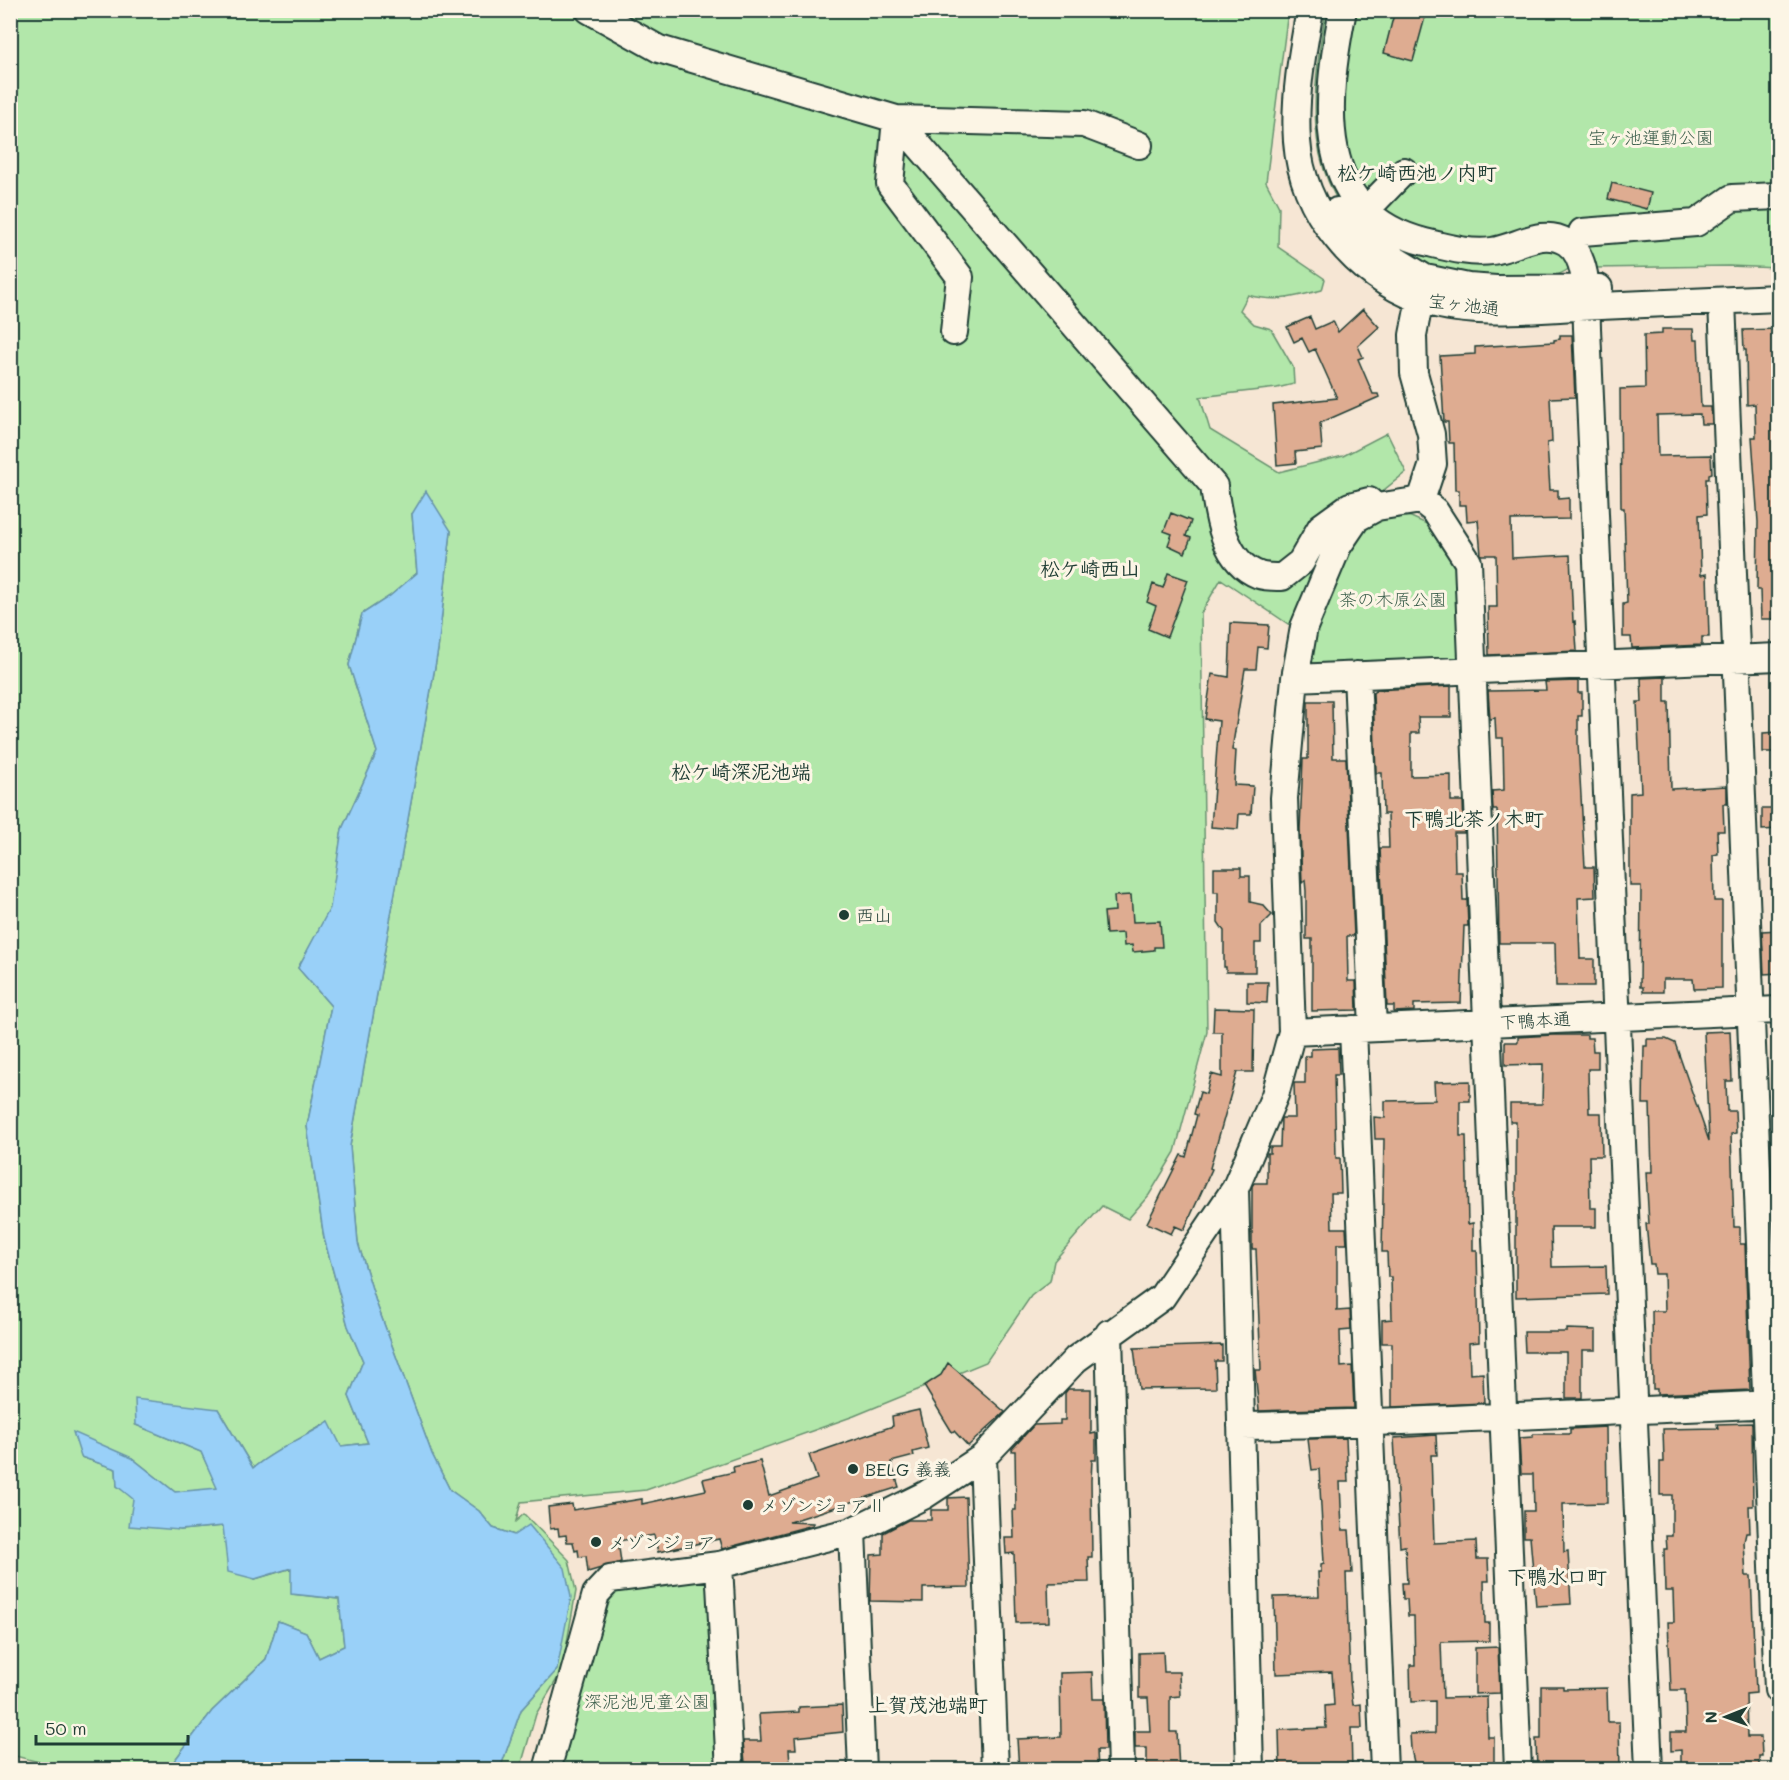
<svg xmlns="http://www.w3.org/2000/svg" width="1789" height="1780" viewBox="0 0 1789 1780" font-family="Mali,'Klee One',sans-serif">
	<style>
		.green { fill: #b2e7aa; stroke: #68926f; stroke-width: 1.5 }
		.water { fill: #99d0f8; stroke: #6895aa; stroke-width: 1.5 }
		.building { fill: #deac91; stroke: #1f3d34; stroke-width: 1.5 }
		.lines { fill: none; stroke-linecap: round; stroke-linejoin: round }
		.minor-casing { stroke: #1f3d34; stroke-width: 30 }
		.minor { stroke: #fcf5e5; stroke-width: 26 }
		.poi-dot { fill: #1f3d34; stroke: #fcf5e5; stroke-width: 2 }
		.labels { text-anchor: middle; dominant-baseline: central; stroke-width: 6; stroke-linejoin: round; paint-order: stroke }
		.park-label { font-size: 18px; fill: #3c5f4c; stroke: #fcf5e5 }
		.street-label { font-size: 18px; fill: #1f3d34; stroke: #fcf5e5 }
		.poi-label { font-size: 18px; fill: #1f3d34; stroke: #fcf5e5; text-anchor: start }
		.neighbourhood-label { font-size: 20px; font-weight: bold; fill: #1f3d34; stroke: #fcf5e5 }
	</style>
	<rect width="100%" height="100%" fill="#f6e6d4"/>
	<filter id="ink" filterUnits="userSpaceOnUse"><feTurbulence type="fractalNoise" baseFrequency=".0167" numOctaves="2"/><feDisplacementMap in="SourceGraphic" scale="12" xChannelSelector="R" yChannelSelector="G"/><feConvolveMatrix kernelMatrix="1 2 1 2 8 2 1 2 1" color-interpolation-filters="sRGB"/></filter>
	<g filter="url(#ink)">
		<path class="green" d="M11 11H1288L1266 182 1279 207 1278 247 1325 279 1322 290C1294 297 1276 303 1248 295L1240 310 1254 324 1271 329 1293 367 1294 384 1277 388 1200 397 1210 430 1279 472 1343 456 1387 433 1406 472 1347 520 1294 628 1221 579 1201 613 1207 1032 1175 1152 1149 1195 1128 1219 1102 1206 1054 1261 1050 1281 1031 1296 986 1362 854 1416 646 1490 521 1502 516 1521 524 1514 569 1560 576 1591 562 1671 536 1714 520 1769H500L521 1710 557 1670 561 1638 515 1535 493 1528 479 1511 450 1490 432 1454 376 1302 358 1243 350 1146 438 650 451 531 412 514 417 573 390 596 362 614 349 665 377 752 342 829 331 908 298 968 331 1006 307 1126 324 1238 348 1326 363 1361 349 1396 368 1443 341 1446 328 1422C303 1438 276 1449 253 1468L218 1409 136 1425 201 1452 218 1489 175 1492 132 1458 81 1457 116 1469 117 1486 180 1530 224 1526 255 1579 292 1568V1594L339 1599 344 1646 319 1658 306 1632 278 1621 266 1659 212 1711 168 1769H67L11 1755Z
			M1326 11H1334L1325 152 1399 243 1539 245 1566 253 1570 268C1543 287 1496 284 1464 276 1452 274 1440 272 1428 268 1415 263 1401 253 1389 245 1379 240 1365 235 1358 227 1301 168 1313 83 1326 11Z
			M1351 11H1778V268L1729 266 1593 268 1574 237 1483 246 1382 219 1336 143Z
			M1392 514 1411 517 1436 528 1459 570 1465 648 1452 665 1315 672 1308 662 1341 537Z
			M701 1575 712 1587 716 1769 557 1770 611 1596 621 1590Z"/>
		<path class="water" d="M426 491 451 531 438 650 350 1146 358 1243 376 1302 432 1454 450 1490 479 1511 493 1528 514 1535 529 1525 565 1568 571 1597 557 1670 521 1710 500 1769H168L212 1711 266 1659 278 1621 306 1632 319 1658 344 1646 339 1599 291 1594V1568L255 1579 228 1572 223 1526 180 1530 129 1526 133 1499 117 1486 116 1469 81 1457 73 1432 132 1458 175 1492 217 1488 201 1452 136 1425 135 1399 218 1409 253 1468C276 1449 303 1438 329 1422L341 1446 368 1443 349 1396 363 1361 348 1326 324 1238 307 1126 331 1006 298 968 330 908 342 829 377 752 349 665 362 614 390 596 417 573 412 514Z"/>
		<path class="building" d="M1395 10H1427L1413 61 1384 53Z
			M1612 183 1651 193 1647 209 1608 199Z
			M1363 309 1379 327 1358 346 1363 357 1358 359 1373 394H1378L1379 397 1320 423 1322 449 1295 452 1296 463 1277 465 1273 405 1337 398 1315 349 1309 352 1302 338 1294 342 1287 327 1310 317 1315 329 1333 321 1338 332Z
			M1662 329H1693L1694 340H1698L1701 407H1711L1712 424H1701L1700 414 1657 415 1658 456 1711 455 1712 473 1709 474V479H1706L1707 514 1699 515 1701 575 1707 574 1709 637H1702V645L1632 648 1631 637H1623V604L1627 603 1624 508H1621L1620 389 1645 388 1644 335 1662 334Z
			M1779 329V619H1761L1760 590H1757L1758 522 1752 437H1756L1755 404 1747 405 1746 350H1744L1743 330Z
			M1560 335H1572L1575 397 1550 398 1552 442 1547 443 1550 490H1558V499L1569 498V519L1511 520 1512 558 1570 555 1573 622 1575 621 1577 651 1489 655 1488 607H1497L1496 555H1481L1478 520 1467 521 1466 505H1459V490H1455L1454 443H1449L1448 422H1444L1440 356 1475 354V347L1554 342V340L1560 339Z
			M1171 513 1191 521 1186 536 1191 538 1185 553 1168 545 1172 534 1164 531Z
			M1168 573 1188 580 1167 637 1148 629 1156 606 1147 602 1153 584 1163 588Z
			M1231 623 1269 625 1267 648 1258 647 1256 669H1245L1232 750 1236 751 1234 785 1253 786 1251 814H1239L1238 829 1211 827 1219 721 1205 719 1212 674 1229 677Z
			M1665 677V702H1669L1671 789 1727 786V804H1723L1724 831H1717L1718 854 1713 855 1714 901H1722V988L1694 989 1693 979H1663V992H1643V987H1640L1641 886H1630V793L1641 792 1637 702H1642L1641 678Z
			M1578 681V693H1582V716H1578V743L1585 867H1594L1595 897 1578 898 1580 959H1594V986H1556L1555 943H1499L1497 810H1493L1492 791 1504 790 1503 738H1496L1495 718 1490 719 1488 691 1546 690 1545 682Z
			M1451 686V717H1418L1419 733H1411V776L1451 775V801H1463L1464 833H1454L1455 872H1462L1463 900H1467L1468 926H1464L1461 1003 1414 1004V1011L1394 1012V1006H1387L1380 848H1389L1388 814H1383L1382 773H1376L1373 693 1376 690Z
			M1308 701H1332L1333 758H1346L1354 936H1347L1348 981H1356L1357 1010 1312 1011V939H1306V891L1305 880 1302 883 1300 829 1303 759H1308Z
			M1779 732V752H1763V733Z
			M1762 809H1779V829L1762 830Z
			M1214 868H1241V876H1250V902L1263 905 1272 915 1261 926V943H1255V972H1226V967H1224V931L1218 922V892H1214Z
			M1131 895 1133 922 1160 921 1162 947H1154V950L1133 952 1132 945 1124 946 1123 933 1106 934 1104 912 1115 911 1114 896Z
			M1779 930V973L1764 974 1762 931Z
			M1247 982H1268L1267 1003 1247 1002Z
			M1214 1008 1254 1009 1253 1072H1237L1210 1168 1212 1169 1184 1230 1175 1226 1171 1234 1147 1223 1181 1155 1186 1157 1197 1115 1194 1114 1200 1092 1206 1094 1211 1074 1222 1077V1032H1213Z
			M1730 1031 1732 1081H1726L1727 1111H1735L1736 1133 1731 1134 1734 1227H1740V1244H1745L1750 1390 1657 1394V1389H1653L1652 1311H1665L1664 1274H1655L1654 1264H1650L1646 1224H1649L1646 1172H1652L1650 1104H1643L1644 1046H1647V1039H1666L1675 1043 1709 1141 1704 1032Z
			M1552 1035H1587V1038H1592L1593 1051H1598V1069H1588L1589 1113H1601L1602 1156H1589L1590 1208H1596V1227H1551L1552 1267 1606 1266 1607 1294 1516 1297V1122H1510V1104H1542L1543 1064 1505 1065V1042H1518V1037Z
			M1338 1048 1339 1075H1334L1336 1158H1340L1341 1193H1331L1332 1228H1346L1347 1244H1337V1311L1350 1310 1351 1330 1340 1331 1341 1367 1352 1366 1354 1408 1259 1411 1255 1370H1261L1256 1249H1252V1186L1254 1183H1267V1153H1270V1147H1280L1281 1118H1295L1294 1083H1305V1056H1311V1049Z
			M1470 1081V1101H1460V1136H1466L1468 1224 1473 1223V1250H1477L1479 1342 1469 1343 1470 1374 1483 1373 1484 1403 1392 1407V1343H1382V1320L1392 1319 1391 1277H1388L1387 1252H1382L1384 1139H1375L1374 1117 1385 1118V1101L1435 1100 1434 1082Z
			M1567 1329 1596 1330V1350H1582V1398H1566V1352H1525L1524 1332H1567Z
			M1222 1345V1361H1215L1216 1388 1139 1389 1134 1348Z
			M948 1363 1005 1412 968 1446 954 1431 952 1432 924 1386 941 1375Z
			M1068 1389H1091V1434L1096 1433V1460H1092L1091 1480 1092 1557H1088L1089 1582 1048 1583 1049 1622 1016 1623 1014 1553 1006 1554 1005 1538H1014L1013 1510H1016L1015 1451H1012V1449L1034 1425 1060 1424V1420H1065V1393Z
			M919 1410 928 1448 913 1452 914 1456 891 1462 899 1487 789 1522 813 1523V1525L722 1549 719 1539 658 1552 654 1535 618 1541 621 1562 588 1572 586 1556 579 1557 578 1550 575 1551 573 1542H567L566 1535 559 1536 558 1528 550 1529 548 1507 572 1504 573 1510 642 1499V1504L706 1490 703 1479 734 1472 733 1467 760 1461 769 1496 817 1479 809 1455 893 1426 892 1416Z
			M1752 1423 1753 1506H1749L1750 1533H1746L1744 1542 1746 1576H1751L1756 1693 1746 1694 1747 1737H1761L1762 1756H1759V1770H1723V1765L1681 1766V1750L1671 1751V1732H1686L1685 1690H1671L1668 1622H1674L1673 1591H1665L1664 1549H1667L1666 1536H1672V1495H1660V1462H1664L1663 1429 1718 1428 1717 1424Z
			M1606 1427 1607 1503 1563 1504 1564 1552 1568 1551 1571 1604 1536 1606 1530 1537H1524V1511H1534L1533 1474H1521L1519 1438 1533 1437V1434H1570V1429Z
			M1436 1435 1437 1455H1431L1434 1543 1476 1541 1477 1559H1488L1489 1581H1484L1485 1623H1489V1641L1441 1642 1443 1698 1487 1697 1488 1737H1494V1770H1467V1766L1415 1767 1411 1749 1410 1734 1435 1733V1701L1411 1702 1410 1665H1415L1414 1616H1408L1407 1599H1403L1402 1583H1407L1405 1546 1400 1547 1394 1438Z
			M1346 1438 1348 1482H1340L1342 1530H1349L1351 1557 1352 1573H1346L1350 1681 1353 1705 1361 1704 1362 1728H1351L1352 1770H1280L1279 1730 1326 1728 1325 1706 1334 1705 1332 1672 1276 1674 1274 1597 1319 1596 1318 1572H1321V1564L1324 1563 1319 1469 1312 1470 1308 1439Z
			M966 1497 969 1587 923 1588V1602L870 1601 871 1555 883 1554V1533L908 1520H931V1510H948V1498Z
			M1498 1647 1500 1693 1475 1694V1648Z
			M1163 1652 1164 1672H1179L1180 1696 1170 1697V1732H1177L1179 1770H1147V1748H1135V1731H1150L1148 1698H1139V1653Z
			M1092 1672 1093 1699H1104L1105 1750H1097L1098 1770H1019L1017 1739 1061 1737 1060 1673Z
			M1541 1686H1563V1689L1607 1688 1608 1722H1619L1620 1770H1537L1536 1739H1541Z
			M842 1705 843 1732 795 1737 796 1749H789L790 1763H787V1770H749L748 1763H745L743 1741H761L759 1714 799 1712V1707Z"/>
		<g class="lines">
			<g class="minor-casing">
				<path id="minor" d="M589 10 659 49 896 119 1084 124 1139 145
					M1310 10C1302 54 1294 97 1297 141 1302 211 1355 275 1420 299 1468 317 1528 309 1578 307 1645 304 1712 301 1778 298
					M1343 10C1325 100 1311 213 1425 242 1446 247 1469 254 1492 251 1517 248 1541 227 1566 242 1590 257 1586 303 1587 328L1649 1770
					M896 119 1214 486C1218 517 1224 562 1259 575 1265 577 1275 577 1282 577L1301 562 1321 527 1350 506 1369 501
					M896 119 890 184 960 277 954 332
					M1366 210 1404 171
					M1337 211 1358 237 1425 278 1468 287 1496 289 1599 288
					M1582 232 1696 223 1732 198 1778 196
					M1420 299 1413 335 1414 373 1431 434 1433 464 1421 500
					M1722 301 1778 1690
					M1357 675 1373 1028
					M1295 678 1778 657
					M1353 1029 1384 1770
					M1292 1032 1778 1010
					M1235 1189 1250 1770
					M1109 1333 1121 1770
					M1241 1426C1420 1423 1599 1411 1778 1404
					M983 1457 995 1770
					M852 1531 862 1770
					M719 1565 730 1770
					M547 1770 596 1594 610 1579 719 1565 852 1531 925 1495 983 1457 1076 1359 1162 1297 1235 1189 1275 1095 1292 1032 1284 798 1295 678 1304 627 1338 546 1357 518 1377 507 1421 500 1435 511 1468 562 1518 1770"/>
			</g>
			<use href="#minor" class="minor"/>
		</g>
	</g>
	<g class="poi-dot">
		<circle cx="844" cy="915" r="6"/>
		<circle cx="853" cy="1469" r="6"/>
		<circle cx="748" cy="1505" r="6"/>
		<circle cx="596" cy="1542" r="6"/>
	</g>
	<g class="labels">
		<g class="park-label">
			<text x="1651" y="137">宝ヶ池運動公園</text>
			<text x="1393" y="599">茶の木原公園</text>
			<text x="647" y="1701">深泥池児童公園</text>
		</g>
		<g class="street-label">
			<text transform="translate(1464 304) rotate(7)">宝ヶ池通</text>
			<text transform="translate(1535 1020) rotate(-3)">下鴨本通</text>
		</g>
		<g class="poi-label">
			<text x="856" y="915">西山</text>
			<text x="865" y="1469">BELG 義義</text>
			<text x="760" y="1505">メゾンジョアⅡ</text>
			<text x="608" y="1542">メゾンジョア</text>
		</g>
		<g class="neighbourhood-label">
			<text x="1417" y="172">松ケ崎西池ノ内町</text>
			<text x="1090" y="568">松ケ崎西山</text>
			<text x="741" y="771">松ケ崎深泥池端</text>
			<text x="1474" y="818">下鴨北茶ノ木町</text>
			<text x="1557" y="1576">下鴨水口町</text>
			<text x="928" y="1704">上賀茂池端町</text>
		</g>
	</g>
	<rect width="1789" height="1780" fill="none" stroke="#fcf5e5" stroke-width="36"/>
	<rect x="18" y="18" width="1753" height="1744" fill="none" stroke="#1f3d34" stroke-width="2" filter="url(#ink)"/>
	<g transform="translate(1726 1717) rotate(269)" stroke="#fcf5e5" stroke-width="4.5" paint-order="stroke">
	<path d="M0-4.5L10 22L0 15L-10 22Z" fill="#1f3d34"/>
	<text y="-9" font-size="16" font-weight="bold" text-anchor="middle" fill="#1f3d34">N</text>
	</g>
	<path d="M36 1735v9h152v-9" fill="none" stroke="#1f3d34" stroke-width="3"/>
	<text x="45" y="1735" font-size="18" fill="#1f3d34" stroke="#fcf5e5" stroke-width="4.5" paint-order="stroke">50 m</text>
</svg>
